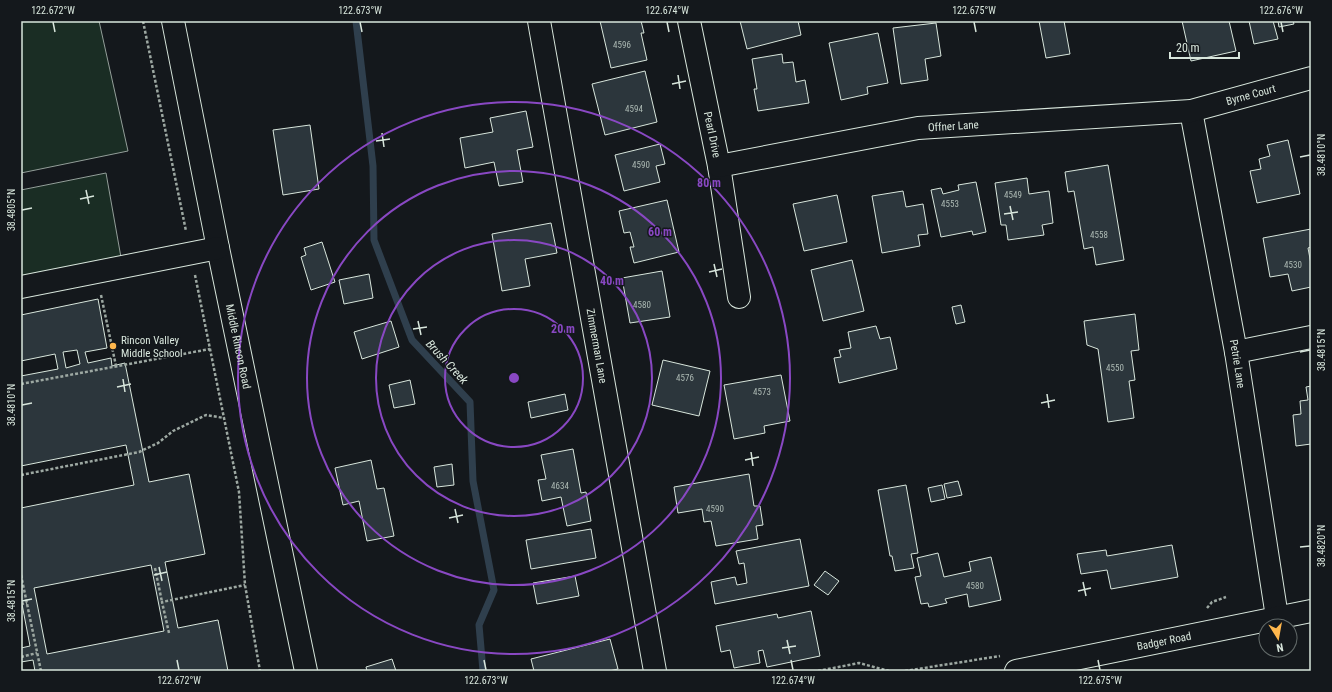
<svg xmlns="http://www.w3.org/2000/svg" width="1332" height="692" viewBox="0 0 1332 692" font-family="'Roboto Condensed',sans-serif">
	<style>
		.green { fill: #1a2d24; stroke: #939e99 }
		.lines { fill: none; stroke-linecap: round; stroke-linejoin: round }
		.stream { stroke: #2f3f4d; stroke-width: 7 }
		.building { fill: #2c363c; stroke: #d8e6dc; fill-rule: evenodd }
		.minor-casing { stroke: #d8e6dc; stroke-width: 24 }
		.path { stroke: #9da8a2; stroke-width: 2.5; stroke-dasharray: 3 2; stroke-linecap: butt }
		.minor { stroke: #14181c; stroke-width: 22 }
		.ticks { fill: none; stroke: #d8e6dc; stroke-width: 1.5 }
		.ring { fill: none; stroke: #8948c3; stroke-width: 2 }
		.poi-dot { fill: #ffb74d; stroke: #14181c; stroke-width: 1.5 }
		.labels { text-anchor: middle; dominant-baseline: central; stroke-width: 3; stroke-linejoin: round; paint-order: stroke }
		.number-label { font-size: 9px; fill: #adbab4 }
		.street-label { font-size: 11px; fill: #d8e6dc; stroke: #14181c }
		.poi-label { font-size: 11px; fill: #d8e6dc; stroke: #14181c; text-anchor: start }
		.water-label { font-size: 12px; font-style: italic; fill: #d8e6dc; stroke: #14181c }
		.centre { fill: #8948c3; stroke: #14181c; stroke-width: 2 }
		.ring-label { font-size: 12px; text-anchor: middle; font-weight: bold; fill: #8948c3; stroke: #14181c; stroke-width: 3; stroke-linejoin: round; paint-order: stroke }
		.neatline { fill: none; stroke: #d8e6dc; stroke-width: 1.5 }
		.ticks-label { font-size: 10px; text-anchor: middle; fill: #d8e6dc }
	</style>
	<rect width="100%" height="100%" fill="#14181c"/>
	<path class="green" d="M21 21H99L128 151 21 173Z
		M106 173 122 263 21 284V190Z"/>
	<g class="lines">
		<path class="stream" d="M356 21 373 166 374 240 412 340 470 402 473 481 494 590 479 625 483 671"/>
	</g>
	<path class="building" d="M600 21H641L644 33H641L647 60 611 68Z
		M740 21H798L801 35 747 49Z
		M1039 21H1064L1070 54 1046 58Z
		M1182 21H1229L1236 51 1191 61Z
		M1249 21H1273L1278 39 1254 44Z
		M1278 21H1293L1294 24 1279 27Z
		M936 23 941 56 925 59 928 80 901 84 893 28Z
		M878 33 888 83 867 87 868 94 841 100 829 43Z
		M782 54 783 63 793 62 796 82 805 80 809 103 758 111 754 89H757L752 59Z
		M645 71 657 122 605 135 592 84Z
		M526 111 533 147 517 150 523 182 499 186 494 162 465 168 460 138 493 132 490 118Z
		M310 125 319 189 283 195 273 130Z
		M1288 140 1300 194 1257 203 1250 171 1261 169 1259 159 1270 156 1267 145Z
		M660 144 665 164 656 166 660 182 624 191 615 155Z
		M1108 165 1124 260 1096 265 1093 247 1084 249 1074 191 1068 192 1065 172Z
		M1027 178 1029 194 1049 191 1053 223 1042 225 1044 235 1008 240 1006 225H1001L995 183Z
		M976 182 986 232 973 235 972 231 941 237 931 190 941 188 943 194 959 190 958 185Z
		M903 191 906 207 923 204 928 234 918 235 920 246 882 253 872 196Z
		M837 195 847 242 804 251 793 204Z
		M667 200 679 252 634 263 630 247H634L630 232 624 233 619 211Z
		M551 223 557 253 525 259 530 286 502 291 492 234Z
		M1311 229V247L1308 248 1311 264V287L1292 291 1288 274 1270 277 1263 238Z
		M322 242 335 282 311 290 301 257 306 255 304 248Z
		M852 260 864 311 823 321 811 270Z
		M662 271 670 317 630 323 622 278Z
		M369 274 373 298 344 304 339 280Z
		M98 299 107 348 85 352 88 363 111 358 112 366 125 363 149 482 189 474 205 554 165 562 178 628 218 620 228 671H35L33 660 21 662V648L30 646 21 599V508L134 485 126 445 21 466V376L58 369 55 354 21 361V315ZM77 350 80 364 66 368 63 352ZM151 565 164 631 47 654 34 588Z
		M961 305 965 322 956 324 952 307Z
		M1135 314 1139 350 1131 351 1135 380 1129 381 1134 418 1108 422 1098 349 1087 345 1084 321Z
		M391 321 399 347 362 359 354 332Z
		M876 326 880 339 890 337 897 369 839 383 834 358 841 357 839 350 851 348 848 332Z
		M663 360 710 371 699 416 652 405Z
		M781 375 790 421 764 426 765 433 734 439 724 385Z
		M410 380 415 404 394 408 389 385Z
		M1311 386V444L1296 446 1293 415 1301 414 1300 401 1308 400 1306 387Z
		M565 394 568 410 531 418 528 402Z
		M573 449 581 493 586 492 591 521 567 526 561 497 542 501 538 480 546 479 541 455Z
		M371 460 377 489 384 488 394 536 367 541 359 501 343 505 335 468Z
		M452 464 454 485 437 487 434 467Z
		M749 474 754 506H760L763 525 756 526 758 539 716 546 711 521 704 522 702 509 678 513 674 487Z
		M958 481 962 495 947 498 944 484Z
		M906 485 918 553 911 554 914 568 895 571 892 556H890L878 490Z
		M942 485 945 499 931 502 928 488Z
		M591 529 596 558 531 569 526 540Z
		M800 539 809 586 715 604 711 582 735 577 737 585 747 583 744 563 739 564 736 551Z
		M1172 545 1178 577 1111 589 1107 570 1081 574 1077 554 1106 550 1107 556Z
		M938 553 944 577 971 571 969 562 991 557 1001 600 969 607 967 594 945 599 947 603 929 607 928 603 921 604 915 577 921 576 917 558Z
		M825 571 839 581 828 595 814 585Z
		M575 576 579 596 537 604 533 583Z
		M811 611 820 656 767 667 763 650 758 651 760 663 734 668 730 650 721 652 716 626 777 614 778 618Z
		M610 639 618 669 609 671H534L531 659Z
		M392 659 396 671H367L366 667Z"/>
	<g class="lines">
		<g class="minor-casing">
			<g id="minor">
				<path id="s1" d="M173 21 218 248 306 671"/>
				<path id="s2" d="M539 21 655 671"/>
				<path id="s3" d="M689 21 719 166 739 297"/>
				<path id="s4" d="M1191 111 1236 352 1277 617"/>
				<path id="s5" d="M719 166 918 128 1191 111 1311 78"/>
				<path d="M21 287 218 248"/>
				<path d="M1236 352 1311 337"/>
				<path id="s6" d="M1016 671 1311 611"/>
			</g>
		</g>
		<path class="path" d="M143 21 186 231
			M195 275 239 492 245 585 260 671
			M101 295 116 366
			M21 384 210 349
			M21 475 139 452 158 443 173 431 206 415 224 418
			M155 568 162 602
			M21 575 41 671
			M21 604 27 603
			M1207 608 1212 602 1226 597
			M169 633 162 602 245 585
			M21 657 37 653
			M818 671 859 663 889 671
			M905 671 1000 656"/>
		<use href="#minor" class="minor"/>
	</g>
	<path class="ticks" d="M53 22 55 32M360 22 362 32M667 22 669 32M974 22 976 32M1281 22 1283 32M678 75 680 89M672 84 686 81M382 133 384 147M376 141 390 139M1300 157 1310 155M86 190 89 204M80 199 94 196M1010 206 1013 220M22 210 32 208M1004 214 1018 212M714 264 717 277M709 272 722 269M418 321 421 335M413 329 427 327M1300 352 1310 350M123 379 125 392M117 387 131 384M1047 394 1049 408M1041 403 1055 400M22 405 32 403M751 452 753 466M745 460 759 457M455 509 458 523M449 518 463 515M1300 547 1310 546M159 567 162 581M154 575 167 572M1083 582 1086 596M1078 591 1091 588M22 601 32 599M787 640 790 654M782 648 796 646M177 660 179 670M484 660 486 670M791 660 793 670M1098 660 1100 670"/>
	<g class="ring">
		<circle cx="514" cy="378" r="69"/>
		<circle cx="514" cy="378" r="138"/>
		<circle cx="514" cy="378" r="207"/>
		<circle cx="514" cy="378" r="276"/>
	</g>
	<circle class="poi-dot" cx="113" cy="346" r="4"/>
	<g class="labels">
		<g class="number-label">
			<text x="622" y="45">4596</text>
			<text x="634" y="109">4594</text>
			<text x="641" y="165">4590</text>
			<text x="1013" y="195">4549</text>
			<text x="950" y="204">4553</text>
			<text x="1099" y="235">4558</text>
			<text x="1293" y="265">4530</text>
			<text x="642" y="305">4580</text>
			<text x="1115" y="368">4550</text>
			<text x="685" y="378">4576</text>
			<text x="762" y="392">4573</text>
			<text x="560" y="486">4634</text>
			<text x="715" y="509">4590</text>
			<text x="975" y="586">4580</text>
		</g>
		<g class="street-label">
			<text stroke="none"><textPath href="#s5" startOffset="538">Byrne Court</textPath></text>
			<text stroke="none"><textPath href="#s5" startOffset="238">Offner Lane</textPath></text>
			<text stroke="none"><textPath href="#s3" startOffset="116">Pearl Drive</textPath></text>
			<text stroke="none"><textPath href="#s1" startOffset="332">Middle Rincon Road</textPath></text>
			<text stroke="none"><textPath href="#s2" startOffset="330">Zimmerman Lane</textPath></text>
			<text stroke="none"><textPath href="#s4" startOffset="257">Petrie Lane</textPath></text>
			<text stroke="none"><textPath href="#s6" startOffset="151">Badger Road</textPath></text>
		</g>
		<g class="poi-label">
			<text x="121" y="340">Rincon Valley<tspan x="121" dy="13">Middle School</tspan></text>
		</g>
		<g class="water-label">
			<text transform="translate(447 362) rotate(47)">Brush Creek</text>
		</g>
	</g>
	<circle cx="514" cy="378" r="6" class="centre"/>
	<g class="ring-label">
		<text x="709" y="187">80 m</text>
		<text x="660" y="236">60 m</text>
		<text x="612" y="285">40 m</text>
		<text x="563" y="333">20 m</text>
	</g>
	<rect width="1332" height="692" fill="none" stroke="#14181c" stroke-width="44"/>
	<g transform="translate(1278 638) rotate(169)"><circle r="19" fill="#14181c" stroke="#626a69"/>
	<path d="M0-3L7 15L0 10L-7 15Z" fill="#ffb74d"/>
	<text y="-6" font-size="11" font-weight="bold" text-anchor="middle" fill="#d8e6dc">N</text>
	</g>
	<path d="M1170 52v6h69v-6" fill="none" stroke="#d8e6dc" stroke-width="2"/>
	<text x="1176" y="52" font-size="12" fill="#d8e6dc" stroke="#14181c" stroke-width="3" paint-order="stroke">20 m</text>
	<rect x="22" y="22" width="1288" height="648" class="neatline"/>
	<g class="ticks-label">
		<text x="53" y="14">122.672°W</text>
		<text x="360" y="14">122.673°W</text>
		<text x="667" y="14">122.674°W</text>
		<text x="974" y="14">122.675°W</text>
		<text x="1281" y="14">122.676°W</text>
		<text transform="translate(1321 155) rotate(-90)" y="4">38.4810°N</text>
		<text transform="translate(11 210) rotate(-90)" y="4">38.4805°N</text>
		<text transform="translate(1321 350) rotate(-90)" y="4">38.4815°N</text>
		<text transform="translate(11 405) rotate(-90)" y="4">38.4810°N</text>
		<text transform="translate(1321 546) rotate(-90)" y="4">38.4820°N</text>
		<text transform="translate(11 601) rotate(-90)" y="4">38.4815°N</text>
		<text x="179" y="684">122.672°W</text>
		<text x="486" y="684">122.673°W</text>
		<text x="793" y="684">122.674°W</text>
		<text x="1100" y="684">122.675°W</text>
	</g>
</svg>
